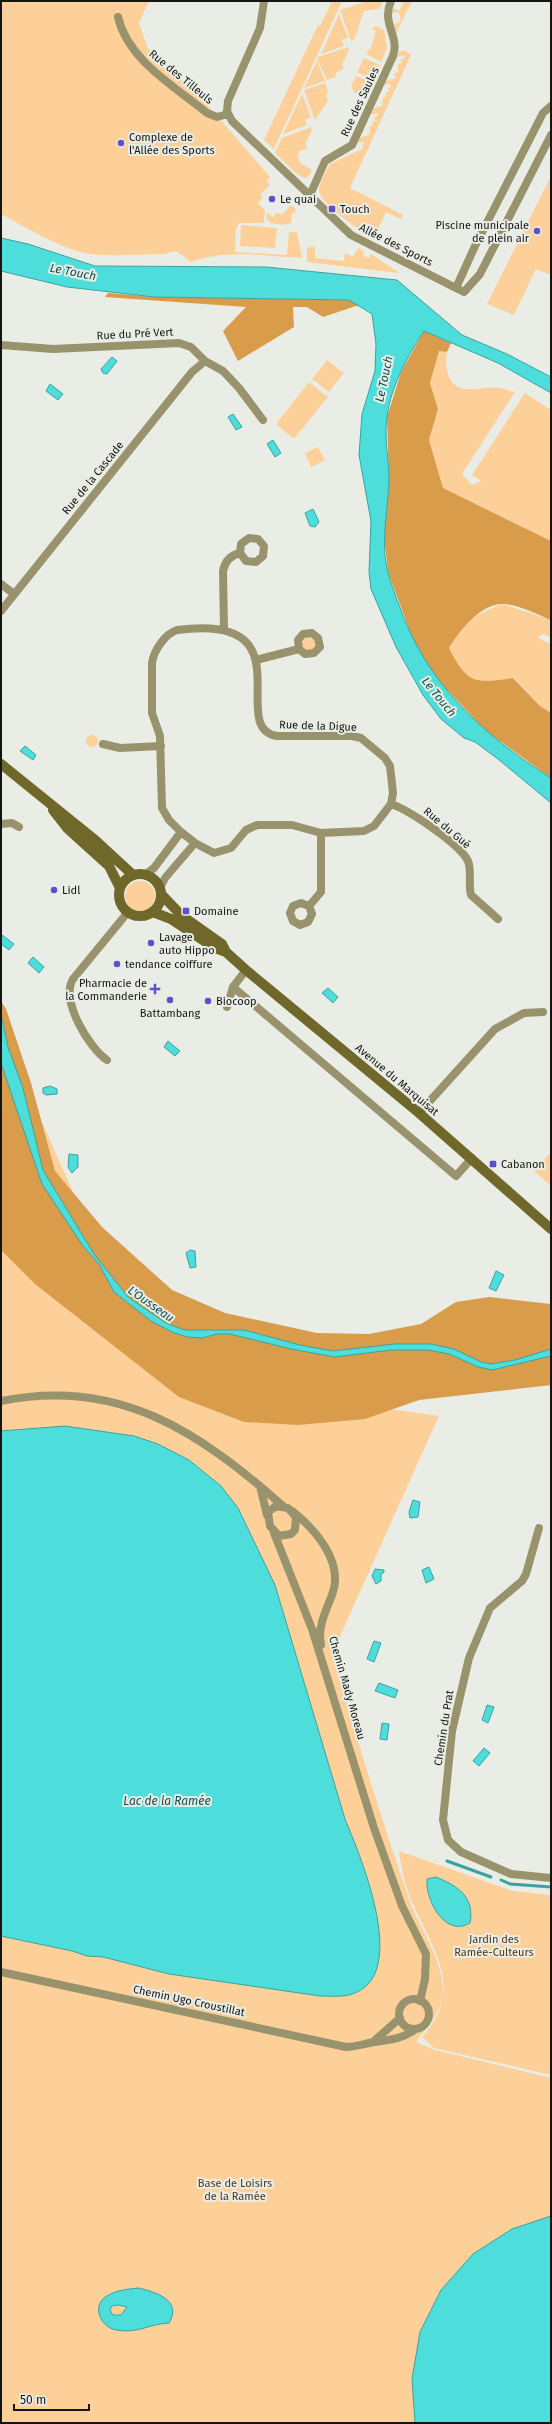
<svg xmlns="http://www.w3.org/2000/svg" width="552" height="2424" viewBox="0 0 552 2424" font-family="'Fira Sans',sans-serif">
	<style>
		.green { fill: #fed099 }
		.forest { fill: #d99c4b }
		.water { fill: #4ddedb; stroke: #3ca29f; fill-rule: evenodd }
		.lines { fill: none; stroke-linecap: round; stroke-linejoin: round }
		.stream { stroke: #3ca29f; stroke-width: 3 }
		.minor { stroke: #98936c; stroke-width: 8 }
		.secondary { stroke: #70682b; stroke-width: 10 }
		.poi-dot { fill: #5f4fc8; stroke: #e9ede6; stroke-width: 1.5 }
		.labels { text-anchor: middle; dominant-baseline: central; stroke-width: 4; stroke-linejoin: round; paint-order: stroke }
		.street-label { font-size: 11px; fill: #141513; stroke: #e9ede6 }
		.poi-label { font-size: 11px; fill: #141513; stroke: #e9ede6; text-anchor: start }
		.park-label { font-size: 11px; fill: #503614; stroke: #e9ede6 }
		.water-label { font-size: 12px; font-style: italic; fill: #104f4e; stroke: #e9ede6 }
	</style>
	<rect width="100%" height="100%" fill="#e9ede6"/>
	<path class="green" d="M1 1H149L139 23 148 48 212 110 270 177 267 181 270 185 260 195 263 198 258 203 265 210 264 223H239L236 229 235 252 287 255 289 232H297L302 258C265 256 227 249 191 262L176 251 165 254C141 254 115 257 91 254 64 251 25 227 1 214Z
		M332 1H342L274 149 264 140 318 25 320 26Z
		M368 1H383L379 9 364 11 354 40 351 41 340 10Z
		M404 1H412L396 34 394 24 401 22 399 12 392 13 393 8 399 11Z
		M339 14 348 38 342 40 344 46 321 54Z
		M376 26 384 30 387 48 381 62 366 54 371 47 376 31 372 29Z
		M348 47 349 50 342 65 344 66 342 70 337 72 335 77 327 80 317 59 318 57Z
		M405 50 411 55 350 188 403 215 401 219 386 212 374 238C362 233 319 203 319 190 319 182 326 172 330 164L362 149 364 141 357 143 360 138 369 135 370 126 373 125 372 122 376 121 374 117 378 116 377 113 370 115 373 109 382 106 383 98 386 96 385 93 389 92 388 88 391 87 390 84 384 85 386 81 396 78 394 74 398 72V64L402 63 400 60 405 58 403 55 397 57 399 52Z
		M364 58 380 65 373 80 357 72Z
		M317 61 325 81 304 88Z
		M356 76 372 82 365 98 354 92 351 86Z
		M325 83 328 91 326 96 328 101 315 120 304 90Z
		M302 94 311 117 305 120 307 125 283 134Z
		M311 127 312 130 305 145 307 146 306 149 300 151 298 157 300 163 312 170 309 176 305 178 298 175 275 153 282 138Z
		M551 176V275L536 269 514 315 487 304Z
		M291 205 296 209 295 213H292L291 223 284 225 271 223 267 219V212L273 217 277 212 281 215Z
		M241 225 277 228 275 248 240 246Z
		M315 246V258L344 261 345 253 353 257 358 248 364 251 363 255 369 258 371 254 400 273 307 262V248Z
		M439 351 447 352C445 368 447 389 469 389 479 390 489 386 500 388 505 389 510 391 515 392L462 474 472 485 481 481 472 475 525 393 551 410V541L443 488 429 440 438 409 430 383Z
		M327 360 344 373 329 392 312 379Z
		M309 382 328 397 294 439 276 424Z
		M318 447 325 460 311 467 305 453Z
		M503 604 551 620V637L542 634 538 638 551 644V713L540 706 514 678C474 683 468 685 449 648 463 623 476 613 503 604Z
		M302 644a7 7 0 1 1 14 0a7 7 0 1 1-14 0Z
		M86 741a6 6 0 1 1 12 0a6 6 0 1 1-12 0Z
		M125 896a15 15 0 1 1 30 0a15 15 0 1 1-30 0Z
		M1 1045 31 1097 154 1375 439 1416 332 1654C356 1736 381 1818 409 1899 420 1930 443 1958 443 1992 443 2011 426 2028 416 2042L435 2050 551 2078V2423H1Z
		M550 1153 551 1154V1186L534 1171Z
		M399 1851 513 1891 551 1895V2075L434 2048 422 2037C468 1987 429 1945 409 1895 404 1881 401 1866 399 1851Z"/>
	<path class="forest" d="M108 293 154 297 349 300 359 305 323 317 307 307H293L294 327 238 361 223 331 246 307 105 297Z
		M424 331 451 343 447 352 439 351 430 383 438 409 429 440 443 488 551 541V620C536 614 520 605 504 604 482 602 459 631 449 648 468 685 474 683 513 678L540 706 551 713V778L486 731 436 678 413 640 388 572 384 536 389 480 387 417 401 372Z
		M1 1001 6 1009 31 1083 55 1171 102 1227 172 1290 225 1313 317 1333 369 1334 421 1324 456 1302 489 1297 551 1304V1385L419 1400 365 1419 298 1425 244 1422 179 1397 35 1284 1 1250Z"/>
	<path class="water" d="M1 238 28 244 95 266 266 267 397 280 462 335 507 354 551 377V393L498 363 424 331C404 361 386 396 386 432 386 448 389 464 389 480 388 505 383 530 385 556 387 573 393 589 399 605 426 683 483 735 551 778V803L498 759 475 742 464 738 441 719 423 695 396 647 371 589 369 572 371 521 359 455 362 414 375 371 376 344 372 314 349 300 154 297 67 287 1 271Z
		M112 357 117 361 107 374 103 373 101 369Z
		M50 384 63 394 58 400 46 391Z
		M233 414 242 427 236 430 228 417Z
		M273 440 281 453 275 457 267 444Z
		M313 509 319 522 315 527 310 526 305 513Z
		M25 746 36 755 33 760 20 751Z
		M2 935 14 944 9 950 1 944Z
		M33 957 44 967 39 973 28 963Z
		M328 988 338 997 333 1003 322 993Z
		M1 1014 8 1047 23 1088 43 1170 94 1254 128 1297 166 1323 184 1330H244L300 1345 333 1351 395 1344H431L454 1349 481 1362 491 1364 515 1360 551 1349V1356L492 1370 478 1367 449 1354 428 1350H391L335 1357 291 1349 230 1334H217L202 1338 187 1337 172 1332 151 1321 114 1292 99 1264 83 1246 42 1184 1 1063Z
		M168 1041 180 1051 175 1056 164 1047Z
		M50 1086 57 1089V1094L46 1095 43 1093V1088Z
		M69 1154 78 1155V1167L72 1173 68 1167Z
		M190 1250 195 1251 196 1267 190 1268 186 1253Z
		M496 1271 504 1275 496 1291 489 1288Z
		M65 1426 134 1436 158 1444 189 1460 221 1486 238 1508 275 1585 345 1819C360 1855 408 1969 357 1992 345 1998 333 1996 320 1996L169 1974 103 1957 87 1956 72 1951 1 1936V1431Z
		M413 1500 420 1502 418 1517 410 1518 409 1512Z
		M429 1567 434 1579 426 1583 422 1570Z
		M375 1569 384 1570V1572L381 1575V1581L376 1584 372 1576Z
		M374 1641 381 1643 374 1662 367 1659Z
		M379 1683 398 1690 395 1698 375 1691Z
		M487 1705 494 1707 488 1723 482 1720Z
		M382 1723 389 1724 387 1740 380 1739Z
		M484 1748 490 1753 479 1766 473 1761Z
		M436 1877C458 1886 475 1897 470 1923 446 1938 425 1901 427 1879Z
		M551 2216V2423H415L412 2379 420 2332 441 2290 473 2254 512 2229Z
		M139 2288C155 2292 183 2300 169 2323 149 2324 137 2334 116 2330 100 2327 91 2305 107 2296 116 2290 128 2289 139 2288ZM118 2305 127 2307 121 2315H113L110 2310 112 2306Z"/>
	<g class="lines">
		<path class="stream" d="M447 1861 491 1877
			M501 1880 510 1884 551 1887"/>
		<path class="minor" d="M264 1 260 28 228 101 227 111 232 121 351 235 456 288 464 292 480 274 551 135
			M118 17C128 60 174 86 207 113L217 117 228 114
			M310 195 325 161 352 145 393 56C400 36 381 24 391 1
			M456 288 475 246 543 113 551 106
			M1 345 53 349 179 343 191 347 205 361 223 371 239 388 263 420
			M1 584 14 594
			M1 611 192 372 205 361
			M177 630C310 612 225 728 277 736H352L361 738 385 758 390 766 393 793 391 804 374 826 364 831 321 833 292 825H257L246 830 231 848 214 853 195 843 181 832 169 820 162 808 160 736 152 713V663C154 650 165 634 177 630Z
			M224 630 223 571C225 561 231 555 240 553L246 561 256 562 263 556 264 546 258 539 249 538 241 544 240 553
			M256 660 299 649 305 654 314 653 320 647 318 638 312 633 303 634 298 640 299 649
			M103 744 120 748 161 746
			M391 804C409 810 460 844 468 861 472 871 468 884 471 895L498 919
			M1 824 12 823 19 827
			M145 875 154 868 181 832
			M160 888 165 878 195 843
			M309 906 312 914 308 922 300 925 293 921 290 913 293 906 301 903 309 906 321 892V833
			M233 987 456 1176 472 1158
			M227 1007 233 987 246 970
			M107 1060C89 1048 60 1000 73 979L128 912
			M419 1113 495 1029 524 1013 543 1012
			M1 1401C119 1377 199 1432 283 1506
			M260 1486 267 1515
			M276 1506 288 1508 296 1517 295 1530 291 1534 279 1536 270 1526 268 1512Z
			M292 1511C315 1529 343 1561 333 1592 327 1610 317 1625 321 1645
			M539 1528 526 1574 522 1581 490 1608 469 1658 452 1731 443 1820 448 1840 461 1852 511 1874 551 1878
			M274 1533 312 1629 374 1828 402 1906 426 1954 425 1979 420 2001
			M1 1972 346 2047C357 2047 364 2044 374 2042 390 2040 402 2039 416 2029
			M399 2014a15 15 0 1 1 30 0a15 15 0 1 1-30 0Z
			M373 2042 400 2018"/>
		<path class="secondary" d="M1 764 95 840 133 875
			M53 810 67 828 109 866 120 888
			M119 895a21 21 0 1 1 42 0a21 21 0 1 1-42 0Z
			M161 894 181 915 222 944 226 952 246 970 419 1113 551 1229
			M153 912 171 919 215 948 226 952"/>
	</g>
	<g class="poi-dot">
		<circle cx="121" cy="143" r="4"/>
		<circle cx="272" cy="199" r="4"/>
		<rect x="328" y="205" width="8" height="8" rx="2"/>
		<circle cx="537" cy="231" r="4"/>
		<circle cx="54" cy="890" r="4"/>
		<rect x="182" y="907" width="8" height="8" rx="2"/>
		<circle cx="151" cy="943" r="4"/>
		<circle cx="117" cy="964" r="4"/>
		<path d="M153 983h4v4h4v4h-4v4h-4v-4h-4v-4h4z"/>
		<circle cx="170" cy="1000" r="4"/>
		<circle cx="208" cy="1001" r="4"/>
		<rect x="489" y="1160" width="8" height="8" rx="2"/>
	</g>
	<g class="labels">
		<g class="street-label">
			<text transform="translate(181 77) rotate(39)">Rue des Tilleuls</text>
			<text transform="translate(360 102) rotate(-65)">Rue des Saules</text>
			<text transform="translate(396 245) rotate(27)">Allée des Sports</text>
			<text transform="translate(135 334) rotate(-3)">Rue du Pré Vert</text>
			<text transform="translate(93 478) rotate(-51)">Rue de la Cascade</text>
			<text transform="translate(318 726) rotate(2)">Rue de la Digue</text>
			<text transform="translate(447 828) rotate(40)">Rue du Gué</text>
			<text transform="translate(397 1080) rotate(40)">Avenue du Marquisat</text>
			<text transform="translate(347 1688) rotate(74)">Chemin Mady Moreau</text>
			<text transform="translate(444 1728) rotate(-81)">Chemin du Prat</text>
			<text transform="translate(189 2001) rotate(12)">Chemin Ugo Croustillat</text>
		</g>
		<g class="poi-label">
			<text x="129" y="137">Complexe de<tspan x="129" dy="13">l'Allée des Sports</tspan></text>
			<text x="280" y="199">Le quai</text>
			<text x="340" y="209">Touch</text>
			<text x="529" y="225" text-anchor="end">Piscine municipale<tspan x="529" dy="13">de plein air</tspan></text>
			<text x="62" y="890">Lidl</text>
			<text x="194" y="911">Domaine</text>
			<text x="159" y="937">Lavage<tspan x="159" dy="13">auto Hippo</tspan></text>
			<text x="125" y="964">tendance coiffure</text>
			<text x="147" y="983" text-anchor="end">Pharmacie de<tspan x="147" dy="13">la Commanderie</tspan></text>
			<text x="216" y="1001">Biocoop</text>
			<text x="170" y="1013" text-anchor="middle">Battambang</text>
			<text x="501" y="1164">Cabanon</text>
		</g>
		<g class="park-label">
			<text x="494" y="1939">Jardin des<tspan x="494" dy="13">Ramée-Culteurs</tspan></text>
			<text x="235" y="2183">Base de Loisirs<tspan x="235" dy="13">de la Ramée</tspan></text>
		</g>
		<g class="water-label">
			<text transform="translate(73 272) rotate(11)">Le Touch</text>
			<text transform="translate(384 379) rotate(-78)">Le Touch</text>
			<text transform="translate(439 697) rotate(51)">Le Touch</text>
			<text transform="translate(151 1304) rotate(35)">L'Ousseau</text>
			<text x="167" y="1801">Lac de la Ramée</text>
		</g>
	</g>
	<rect width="552" height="2424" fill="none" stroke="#141513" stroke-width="4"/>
	<path d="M14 2404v6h75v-6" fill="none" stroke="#141513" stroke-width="2"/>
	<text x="20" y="2404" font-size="12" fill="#141513" stroke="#e9ede6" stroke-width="3" paint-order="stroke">50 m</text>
</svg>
